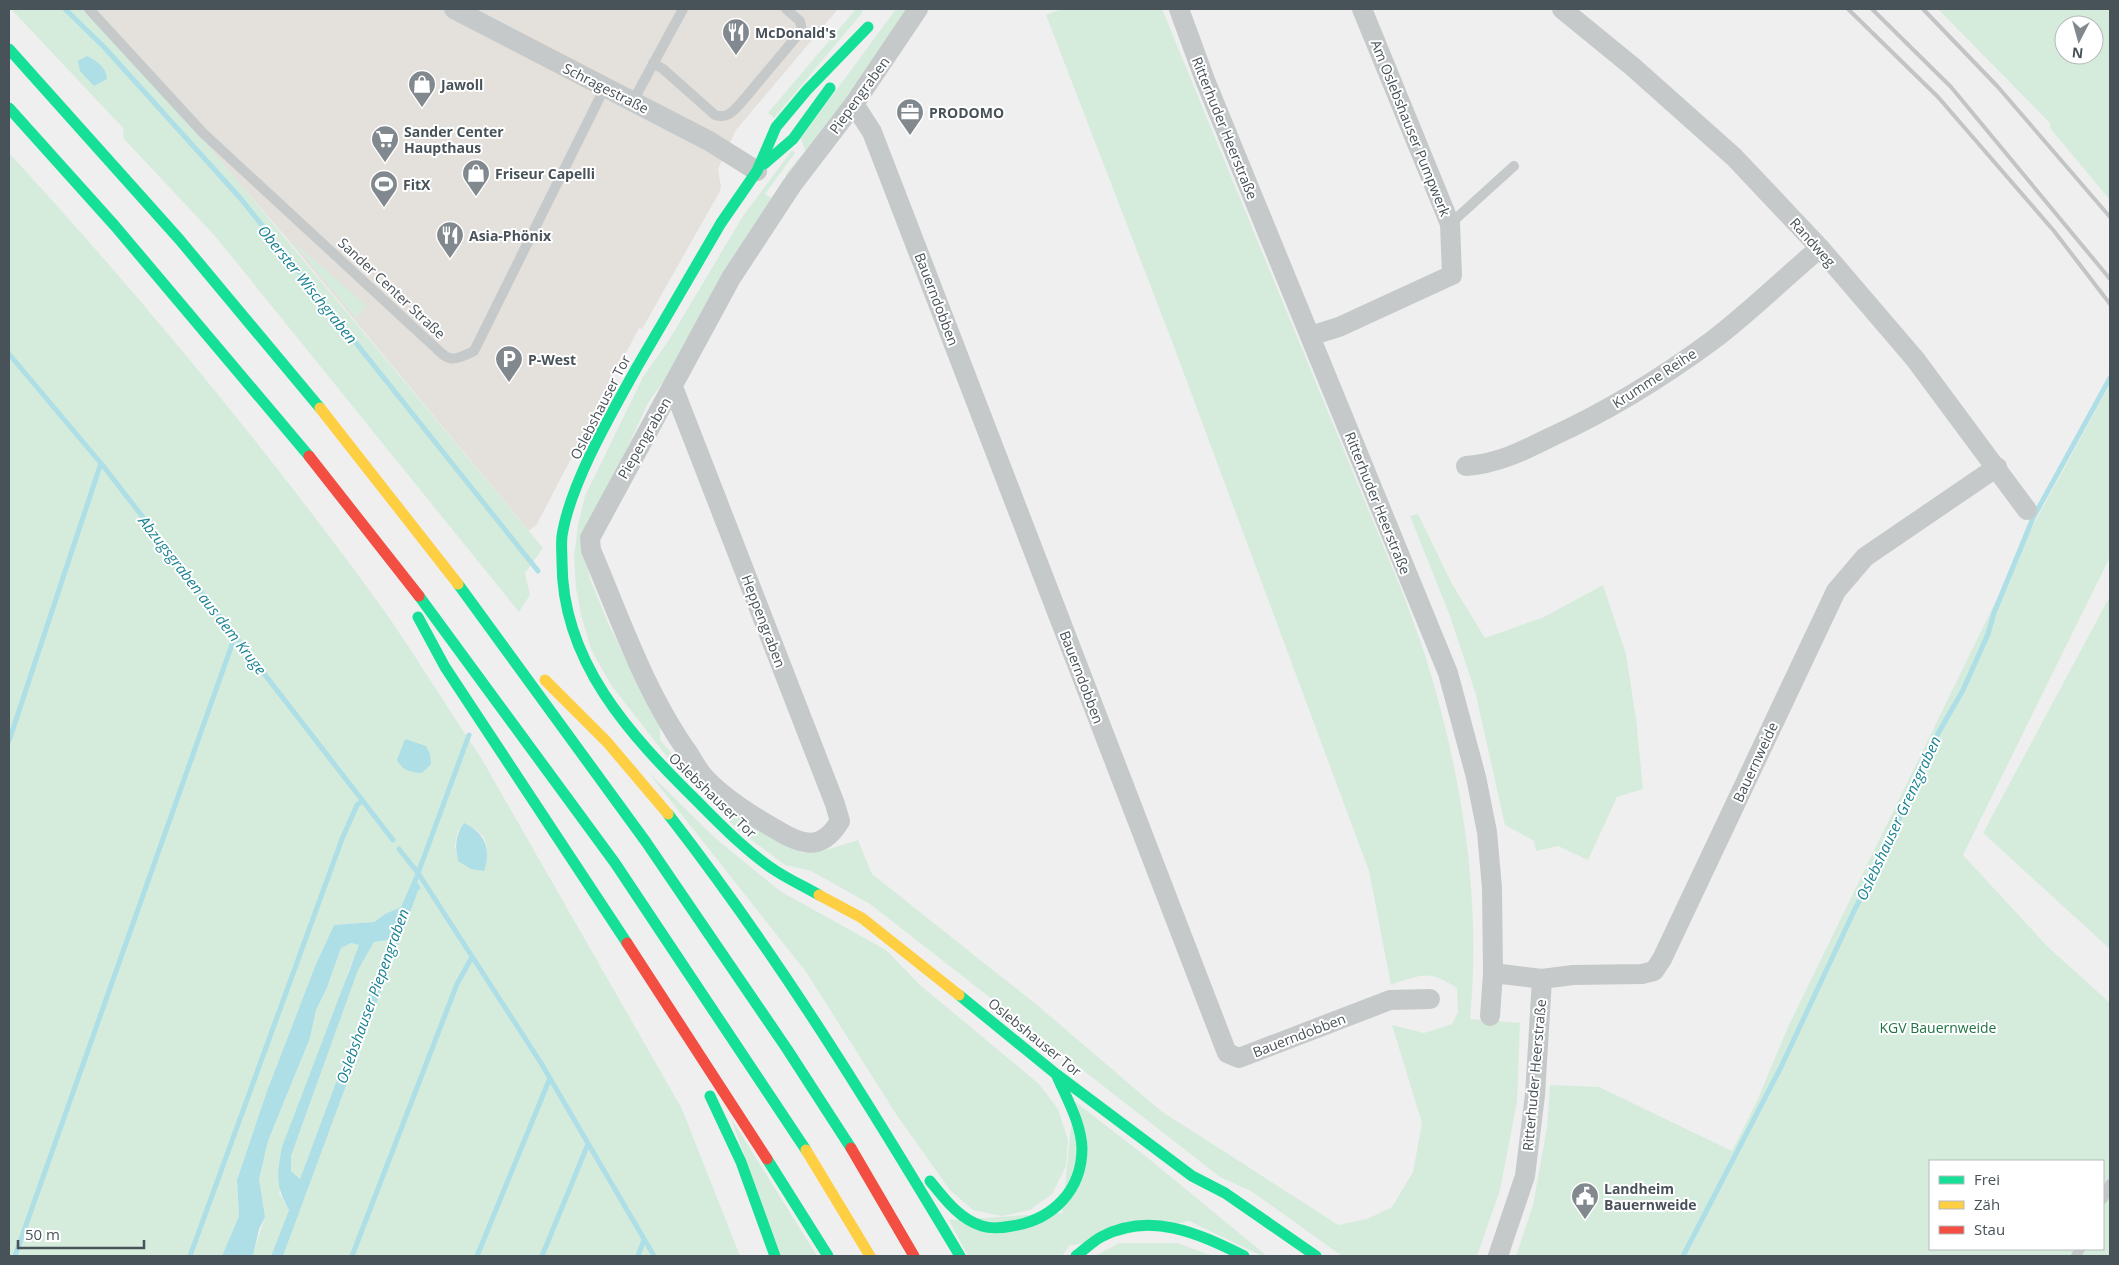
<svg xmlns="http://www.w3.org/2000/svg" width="2119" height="1265" viewBox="0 0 2119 1265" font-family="'Open Sans',sans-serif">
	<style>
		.commercial { fill: #e4e1dc }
		.green { fill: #d5ecdc; fill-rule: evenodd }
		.water { fill: #aedee6; fill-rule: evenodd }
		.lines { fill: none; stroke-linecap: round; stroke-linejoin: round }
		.stream { stroke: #aedee6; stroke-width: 5 }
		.lane { stroke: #c6c9ca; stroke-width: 10 }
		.street { stroke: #c6c9ca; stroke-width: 20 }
		.fast { stroke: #16e098; stroke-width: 11 }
		.slow { stroke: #ffcf43; stroke-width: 11 }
		.jam { stroke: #f24e42; stroke-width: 11 }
		.rail { stroke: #c2c4c5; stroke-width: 4 }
		.labels { text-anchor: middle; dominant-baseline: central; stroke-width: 4; stroke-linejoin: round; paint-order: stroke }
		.poi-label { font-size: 14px; font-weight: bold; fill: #485259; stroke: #fff; text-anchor: start }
		.street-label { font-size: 14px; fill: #485259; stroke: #fff }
		.park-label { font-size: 14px; fill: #207343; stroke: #fff }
		.water-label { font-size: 15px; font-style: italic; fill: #1a8292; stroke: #fff }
	</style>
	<rect width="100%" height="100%" fill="#efefef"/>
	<path class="commercial" d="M83 9H838L736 130 718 169 721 187 719 193 642 329 639 328 537 524 529 531 284 235 161 93Z"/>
	<path class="green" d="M11 9H84L210 148 543 548 525 573 530 595 519 612 215 236 124 139 123 128Z
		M856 9H863L862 13 774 118 768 113Z
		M896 9H911L789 177 785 175 805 151 801 138Z
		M1062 9H1162L1404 596C1413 622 1424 649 1431 675 1464 787 1481 903 1470 1019L1520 1023 1517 1102 1500 1190 1477 1256H1342L1251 1191 1220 1177 870 904 811 871 785 865 738 830 668 758 611 685 591 649 581 615 576 588 574 557 578 525 585 496 643 377 669 340 743 216 792 150 795 153 765 194 773 199 727 269 682 347 669 374 648 403 623 457 585 554 590 579 609 625 660 728V740L726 813 749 819 802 853 826 850 858 840 872 874 1037 1005 1161 1111 1329 1219 1338 1225 1367 1219 1392 1207 1413 1172 1422 1123 1392 1025 1424 1033 1452 1024 1458 1012 1457 988C1428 970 1423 974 1391 985L1369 871 1173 344 1046 15Z
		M1938 9H2110V200L2050 128V123ZM2064 25H2094V55H2064Z
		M9 153C140 295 264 446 378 602 414 652 445 705 480 756L682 1109 740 1256H283L418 891 421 888 414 877 401 907 385 914 374 922 334 925 316 964 267 1091 237 1180 239 1216 222 1256H9ZM474 828 484 837 487 849 458 861 455 846 458 830Z
		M291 240 367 306 356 318Z
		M2110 384V557L1963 855 2048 947 2110 1003V1256H1516L1533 1205 1547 1127 1550 1085 1599 1087 1732 1151 1757 1101 1788 1027 2030 531ZM1930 1161H2103V1249H1930Z
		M1418 514 1452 584 1485 638 1544 617 1603 585 1626 654 1636 719 1643 789 1617 797 1588 860 1558 846 1536 851 1534 841 1505 825 1476 695 1450 616 1410 516Z
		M2110 596V949L1983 833Z
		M648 772 714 837 780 891 886 950 920 985 1039 1084 1058 1109 1068 1140 1066 1166 1052 1194 1030 1210 1002 1216 973 1210 950 1190 898 1117 806 972Z
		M389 940 300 1179 291 1171V1156L358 970 374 942Z
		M351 943 360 945 349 969 279 1193 289 1210 271 1256H252L265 1217 259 1179 268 1141 310 1038 316 1010 326 990 341 948Z
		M1074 1101 1143 1154 1267 1256H1262L1189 1221 1069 1246 1062 1256H968L949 1220 1062 1213Z
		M731 1118 817 1256H780Z
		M1119 1243H1177L1213 1256H1095Z"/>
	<path class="water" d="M87 56C96 60 107 68 107 79L94 86 80 71 78 61Z
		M405 739 426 746 430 754 431 764 422 773C410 772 403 771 397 760Z
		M464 823C484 832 492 849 484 871L471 869 458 861C455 847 455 836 464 823Z
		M414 877 421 888 418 891 283 1256H271L289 1210C275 1185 277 1175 282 1147L359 945 351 943 341 948 326 990 316 1010 310 1038 268 1141 259 1179 265 1217 259 1229 253 1255 222 1256 239 1216 237 1180 267 1091 316 964 334 925 374 922 385 914 401 907ZM389 940 300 1179 291 1171V1156L358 970 374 942Z"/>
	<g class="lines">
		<path class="stream" d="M65 9 104 47 241 199 538 571
			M9 354 104 467 393 840
			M9 741 101 463
			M399 849 418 873 541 1063 654 1256
			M414 884 469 735
			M15 1256 235 636
			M190 1256 342 839 357 805 362 801
			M352 1256 457 984 472 957
			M477 1256 550 1078
			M542 1256 588 1144
			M638 1256 644 1240
			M1683 1256 1781 1067 1855 909 1879 864 1932 744 1963 690 1988 634 1994 613 2033 518 2110 378"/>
		<path class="lane" d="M89 9 203 133 426 339C449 359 446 365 474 351L605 87
			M653 63 663 69 715 115C727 119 732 112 740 104L802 30 800 21 786 9
			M633 101 683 9
			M1450 224 1514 166
			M2103 1199 2110 1184
			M2076 1256 2080 1249"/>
		<path class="street" d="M454 9 709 141 757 171
			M1179 9 1205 80 1448 673 1476 777 1487 832 1492 888 1493 973 1490 1016
			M1562 9 1633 67 1734 157 1820 248 1915 359 2027 510
			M854 104 872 132 1227 1053 1239 1058 1390 1000 1430 999
			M1310 336 1339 327 1452 275 1450 224 1362 9
			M673 387 835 804 840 821C822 851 803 846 777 830 752 816 726 800 706 779 699 772 694 762 689 754 645 693 620 618 591 550L590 538 731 278 792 185 854 104 918 9
			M1466 466C1497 464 1523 451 1551 437 1608 411 1663 377 1713 340 1750 312 1784 278 1820 248
			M1493 973 1542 979 1573 975 1642 974 1654 971 1662 959 1836 591 1865 557 1997 467
			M1498 1256 1525 1176 1535 1095 1542 979"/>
		<path class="fast" d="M9 49 179 239 320 408
			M9 108 115 226 309 456
			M764 164 793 139 830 88
			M637 367 721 223 757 171 776 127 807 90 868 27
			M637 367C611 414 570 484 562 536 561 544 562 554 562 562 562 662 630 735 697 801 722 826 747 852 776 871 790 880 805 887 819 895
			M458 584 646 842 787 1049 851 1148
			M419 596 615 863 806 1150
			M418 617 445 667 627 943
			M668 814C777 954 869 1104 960 1256
			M959 995 1056 1074 1192 1176 1225 1193 1316 1256
			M710 1096 741 1162 775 1256
			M767 1159 828 1256
			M930 1181C944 1198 959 1219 982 1226 991 1229 1002 1228 1012 1226 1052 1220 1082 1191 1082 1148 1081 1123 1067 1099 1057 1076
			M1076 1256C1084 1250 1092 1242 1101 1237 1150 1211 1198 1233 1244 1256"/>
		<path class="slow" d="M320 408 458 584
			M545 680 607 742 668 814
			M819 895 862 918 959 995
			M806 1150 870 1256"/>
		<path class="jam" d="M309 456 419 596
			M627 943 767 1159
			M851 1148 914 1256"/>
		<path class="rail" d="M1848 9 1938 97 2054 231 2110 304
			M1872 9 1951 87 2110 279
			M1923 9 1998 87 2110 217"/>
	</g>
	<defs>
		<g id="restaurant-pin" transform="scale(1.4375)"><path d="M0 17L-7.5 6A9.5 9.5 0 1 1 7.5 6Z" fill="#82898e" stroke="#fff"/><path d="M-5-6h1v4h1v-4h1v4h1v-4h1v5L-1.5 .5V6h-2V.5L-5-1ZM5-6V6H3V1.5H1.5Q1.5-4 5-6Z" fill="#fff"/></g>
		<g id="shop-pin" transform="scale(1.4375)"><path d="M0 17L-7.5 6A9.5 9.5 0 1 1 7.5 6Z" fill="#82898e" stroke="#fff"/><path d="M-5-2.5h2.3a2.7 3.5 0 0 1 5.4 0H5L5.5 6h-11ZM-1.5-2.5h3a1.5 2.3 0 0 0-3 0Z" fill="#fff"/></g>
		<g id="office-pin" transform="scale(1.4375)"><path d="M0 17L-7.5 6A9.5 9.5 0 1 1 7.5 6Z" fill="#82898e" stroke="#fff"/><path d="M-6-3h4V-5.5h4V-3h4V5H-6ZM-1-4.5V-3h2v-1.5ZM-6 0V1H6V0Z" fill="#fff"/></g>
		<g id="supermarket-pin" transform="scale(1.4375)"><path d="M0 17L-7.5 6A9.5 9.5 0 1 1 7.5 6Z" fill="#82898e" stroke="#fff"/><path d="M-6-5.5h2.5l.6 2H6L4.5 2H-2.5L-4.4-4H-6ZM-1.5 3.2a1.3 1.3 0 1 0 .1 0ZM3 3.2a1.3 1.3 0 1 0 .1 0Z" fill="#fff"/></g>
		<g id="stadium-pin" transform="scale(1.4375)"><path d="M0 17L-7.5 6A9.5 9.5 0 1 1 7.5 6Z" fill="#82898e" stroke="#fff"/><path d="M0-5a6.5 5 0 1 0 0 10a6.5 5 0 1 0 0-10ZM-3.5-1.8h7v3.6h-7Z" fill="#fff"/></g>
		<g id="parking-pin" transform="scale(1.4375)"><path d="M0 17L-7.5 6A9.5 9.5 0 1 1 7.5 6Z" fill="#82898e" stroke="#fff"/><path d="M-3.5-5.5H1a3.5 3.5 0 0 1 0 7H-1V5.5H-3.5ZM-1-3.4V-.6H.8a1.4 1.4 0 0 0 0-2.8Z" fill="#fff"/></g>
		<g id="civic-pin" transform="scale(1.4375)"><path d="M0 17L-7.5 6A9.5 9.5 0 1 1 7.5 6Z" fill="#82898e" stroke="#fff"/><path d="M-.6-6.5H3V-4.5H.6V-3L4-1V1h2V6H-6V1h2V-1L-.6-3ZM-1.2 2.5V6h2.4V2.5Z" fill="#fff"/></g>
	</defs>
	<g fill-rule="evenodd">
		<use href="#restaurant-pin" x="736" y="32"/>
		<use href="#shop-pin" x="422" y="84"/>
		<use href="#office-pin" x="910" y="112"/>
		<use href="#supermarket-pin" x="385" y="139"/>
		<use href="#shop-pin" x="476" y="173"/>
		<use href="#stadium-pin" x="384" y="184"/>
		<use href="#restaurant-pin" x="450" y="235"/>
		<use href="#parking-pin" x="509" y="359"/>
		<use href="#civic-pin" x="1585" y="1196"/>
	</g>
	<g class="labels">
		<g class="poi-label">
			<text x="755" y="32">McDonald's</text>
			<text x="441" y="84">Jawoll</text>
			<text x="929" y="112">PRODOMO</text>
			<text x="404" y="131">Sander Center<tspan x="404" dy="16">Haupthaus</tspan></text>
			<text x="495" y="173">Friseur Capelli</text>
			<text x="403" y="184">FitX</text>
			<text x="469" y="235">Asia-Phönix</text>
			<text x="528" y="359">P-West</text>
			<text x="1604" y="1188">Landheim<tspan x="1604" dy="16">Bauernweide</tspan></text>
		</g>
		<g class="street-label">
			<text transform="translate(606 88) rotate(27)">Schragestraße</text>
			<text transform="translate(859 95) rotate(-54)">Piepengraben</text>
			<text transform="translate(1225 128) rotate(68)">Ritterhuder Heerstraße</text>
			<text transform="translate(1411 128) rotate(68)">Am Oslebshauser Pumpwerk</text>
			<text transform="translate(1813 242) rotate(48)">Randweg</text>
			<text transform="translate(392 288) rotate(43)">Sander Center Straße</text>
			<text transform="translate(937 299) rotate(69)">Bauerndobben</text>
			<text transform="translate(1654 378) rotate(-33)">Krumme Reihe</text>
			<text transform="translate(600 407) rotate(-63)">Oslebshauser Tor</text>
			<text transform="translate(644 438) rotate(-60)">Piepengraben</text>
			<text transform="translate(1378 503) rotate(68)">Ritterhuder Heerstraße</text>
			<text transform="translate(764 621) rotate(69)">Heppengraben</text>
			<text transform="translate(1082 677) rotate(69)">Bauerndobben</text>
			<text transform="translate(1755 762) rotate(-65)">Bauernweide</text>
			<text transform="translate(713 795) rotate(44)">Oslebshauser Tor</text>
			<text transform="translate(1299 1035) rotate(-21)">Bauerndobben</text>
			<text transform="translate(1035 1037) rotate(39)">Oslebshauser Tor</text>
			<text transform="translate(1534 1075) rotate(-85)">Ritterhuder Heerstraße</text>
		</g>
		<g class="park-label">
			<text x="1938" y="1027">KGV Bauernweide</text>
		</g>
		<g class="water-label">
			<text transform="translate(308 284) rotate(51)">Oberster Wischgraben</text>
			<text transform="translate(203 595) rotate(52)">Abzugsgraben aus dem Kruge</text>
			<text transform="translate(1898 818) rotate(-65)">Oslebshauser Grenzgraben</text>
			<text transform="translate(372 996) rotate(-70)">Oslebshauser Piepengraben</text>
		</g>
	</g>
	<rect width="2119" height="1265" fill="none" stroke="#485259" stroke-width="20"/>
	<rect x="1929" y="1160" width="175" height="90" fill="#ffffff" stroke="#b6babd"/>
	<rect x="1939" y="1176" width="25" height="8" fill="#16e098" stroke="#b6babd"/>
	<text x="1974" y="1185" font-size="15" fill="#485259">Frei</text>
	<rect x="1939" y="1201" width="25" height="8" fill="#ffcf43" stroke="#b6babd"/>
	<text x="1974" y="1210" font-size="15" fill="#485259">Zäh</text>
	<rect x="1939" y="1226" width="25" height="8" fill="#f24e42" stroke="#b6babd"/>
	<text x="1974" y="1235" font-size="15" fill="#485259">Stau</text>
	<g transform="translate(2079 40) rotate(186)"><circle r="24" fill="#ffffff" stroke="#b6babd"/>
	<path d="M0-4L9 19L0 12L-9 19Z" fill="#82898e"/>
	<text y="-8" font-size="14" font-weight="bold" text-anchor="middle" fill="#485259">N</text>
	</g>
	<path d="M18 1240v8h126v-8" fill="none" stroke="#485259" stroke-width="2.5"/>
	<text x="25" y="1240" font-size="15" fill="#485259" stroke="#ffffff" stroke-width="4" paint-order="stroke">50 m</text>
</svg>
